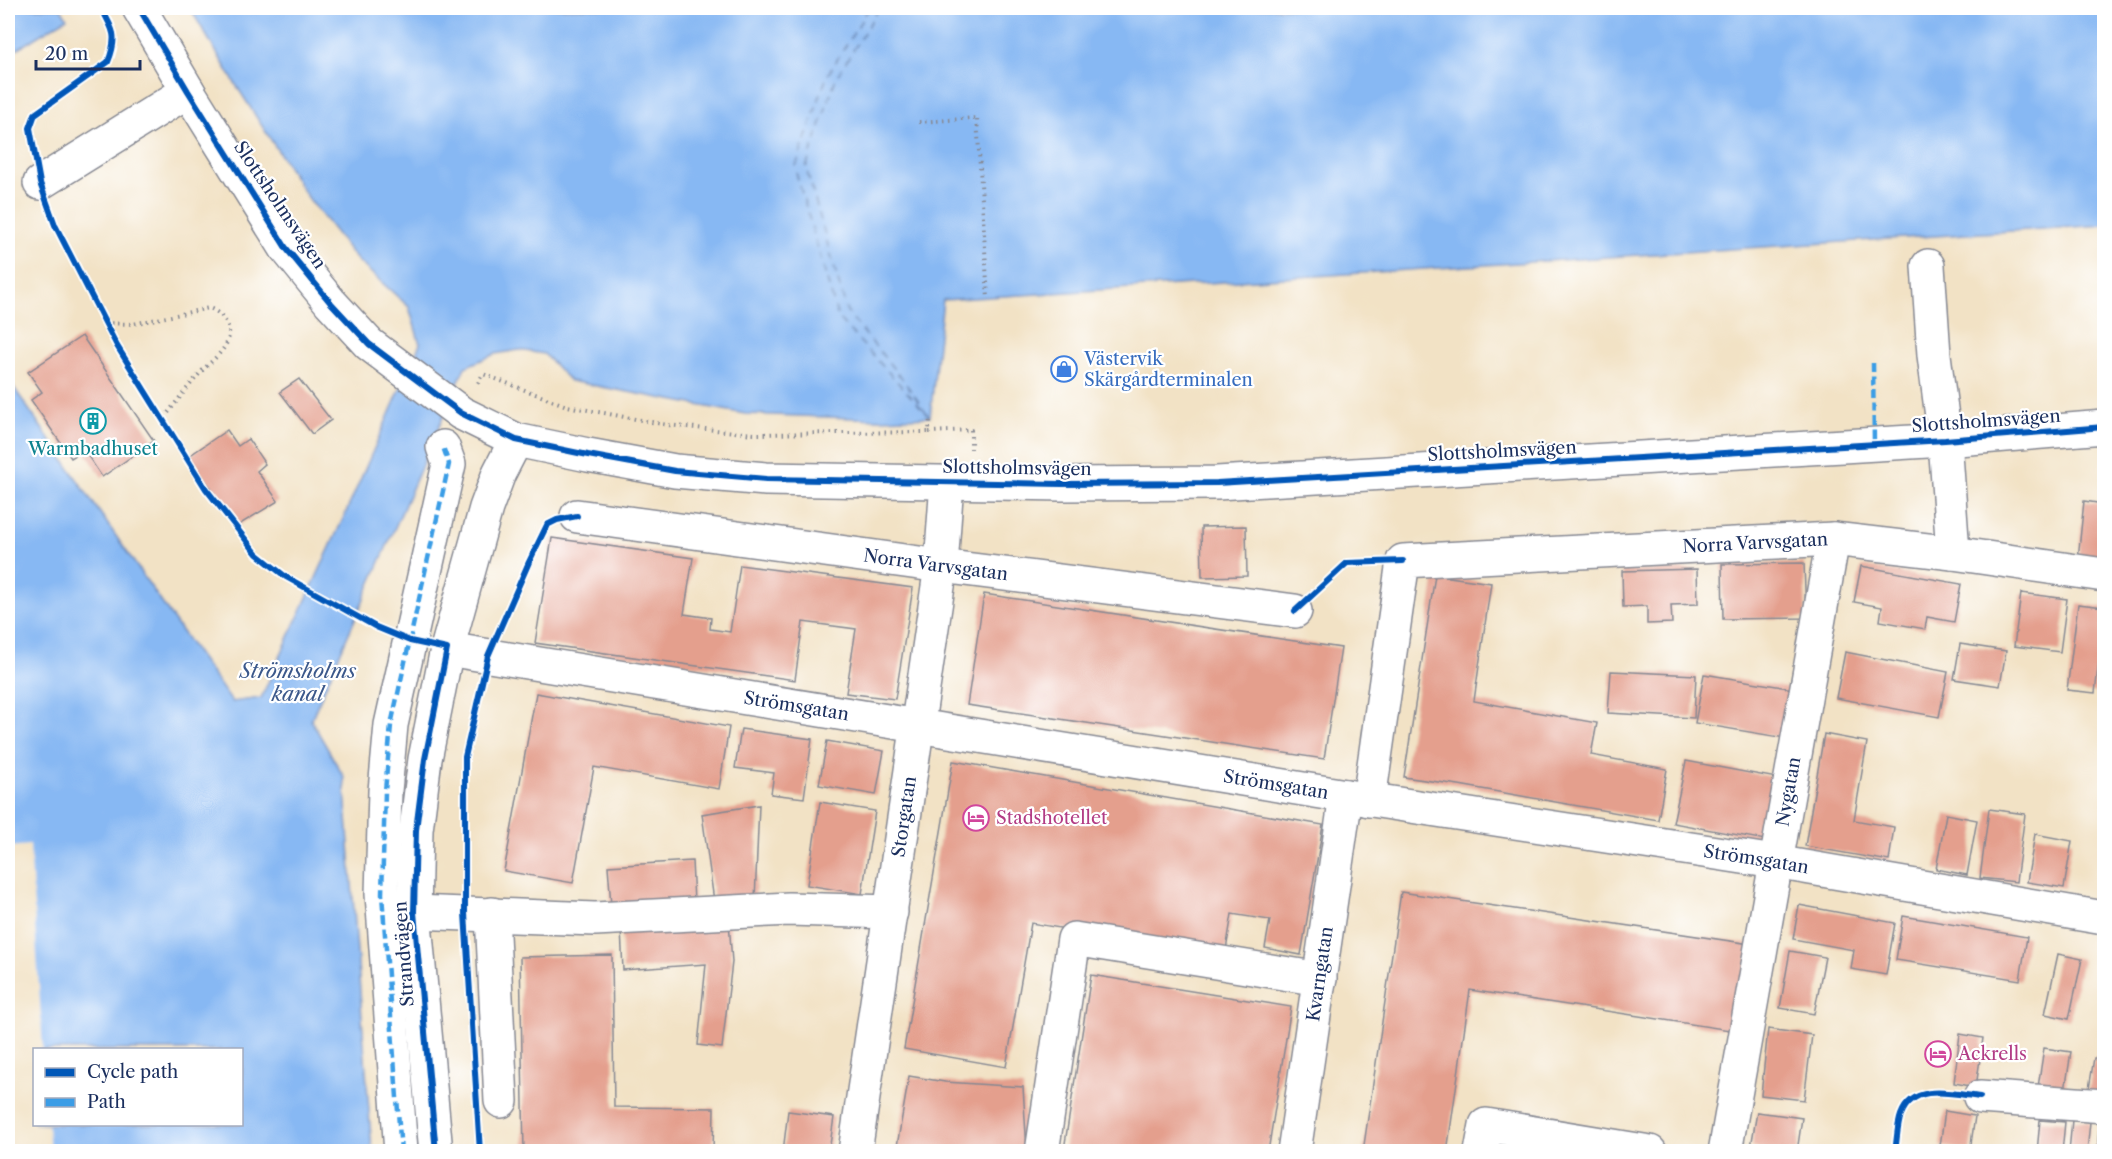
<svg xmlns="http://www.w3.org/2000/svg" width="2112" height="1159" viewBox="0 0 2112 1159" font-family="'Libre Caslon Text',serif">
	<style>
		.water { fill: #87b8f3; stroke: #5174a8; stroke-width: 1.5; fill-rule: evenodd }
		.pier { fill: #f2e2c5 }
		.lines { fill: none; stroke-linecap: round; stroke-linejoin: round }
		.ferry { stroke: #3b588b; stroke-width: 1.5; stroke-dasharray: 8 6; stroke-linecap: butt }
		.building { fill: #e49f8d }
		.minor-casing { stroke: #868892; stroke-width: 36 }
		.path { stroke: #868892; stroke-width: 4; stroke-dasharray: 1.5 4.5; stroke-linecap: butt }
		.minor { stroke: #fff; stroke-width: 33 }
		.quiet { stroke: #3b9de6; stroke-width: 4.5; stroke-dasharray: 9 4.5; stroke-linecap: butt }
		.cycleway-casing { stroke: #fff; stroke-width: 10 }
		.cycleway { stroke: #0057b8; stroke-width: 6 }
		.labels { text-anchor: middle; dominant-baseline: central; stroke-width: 4.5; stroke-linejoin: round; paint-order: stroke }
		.street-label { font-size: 18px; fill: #1b2f5e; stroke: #fff }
		.shop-label { font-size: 18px; fill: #366cbe; stroke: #fff; text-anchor: start }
		.culture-label { font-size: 18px; fill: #0d838f; stroke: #fff }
		.hotel-label { font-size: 18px; fill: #b23c85; stroke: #fff; text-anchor: start }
		.water-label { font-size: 20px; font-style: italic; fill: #3b588b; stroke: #fff }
	</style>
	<rect width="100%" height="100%" fill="#fff"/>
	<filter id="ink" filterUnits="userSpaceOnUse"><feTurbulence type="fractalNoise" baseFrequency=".0167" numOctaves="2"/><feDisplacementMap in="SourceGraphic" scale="12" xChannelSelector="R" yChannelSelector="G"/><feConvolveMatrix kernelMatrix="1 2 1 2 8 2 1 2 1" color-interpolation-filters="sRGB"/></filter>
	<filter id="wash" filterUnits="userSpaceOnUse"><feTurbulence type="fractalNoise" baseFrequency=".008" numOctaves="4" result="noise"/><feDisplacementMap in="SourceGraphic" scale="24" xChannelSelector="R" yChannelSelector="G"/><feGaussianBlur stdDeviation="1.35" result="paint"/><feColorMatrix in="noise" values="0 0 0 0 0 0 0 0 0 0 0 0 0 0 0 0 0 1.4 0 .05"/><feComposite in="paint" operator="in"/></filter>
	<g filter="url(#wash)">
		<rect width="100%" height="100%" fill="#f2e2c5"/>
		<path class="water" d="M8 8H61L67 18 8 55Z
			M190 8H2104V225L943 300 930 417 880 419 745 414 570 381 544 354 519 350 495 354 465 367 311 720 344 777 372 1151H8V379L182 632 232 702 261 698 347 510 420 344 409 307 357 260 306 195 236 85ZM34 1050H242V1124H34Z"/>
		<path class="pier" d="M30 845 43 1049 34 1050V1124L48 1125 50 1151H8V847Z"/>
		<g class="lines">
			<path class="ferry" d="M869 8 827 76 795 169 838 318 930 417
				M879 8 836 78 806 168 847 312 903 380 926 412"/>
		</g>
		<g id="blocks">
			<path class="building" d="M82 336 154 441 102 477 84 450 71 458 31 400 42 392 28 372Z
				M299 379 331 420 312 434 280 392Z
				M227 430 238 446 248 439 265 464 257 471 278 501 237 526 189 456Z
				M2084 501 2104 504V562L2078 559Z
				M1246 526 1247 576 1202 577 1201 527Z
				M552 538 693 558 684 614 711 618 710 629 730 632 740 565 913 588 895 699 846 693 856 629 803 622 795 680 535 643Z
				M1804 563 1806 618 1723 619 1722 564Z
				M1861 566 1961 584 1954 622 1927 617 1925 629 1880 621 1882 607 1854 602Z
				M1697 569 1698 604 1671 605 1672 623 1647 624V606L1623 607 1622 571Z
				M1435 575 1491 583 1474 701 1597 723 1591 755 1667 769 1658 820 1459 785 1404 777Z
				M2021 593 2067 599 2060 652 2014 646Z
				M984 594 1341 648 1324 759 967 705Z
				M2078 604 2104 607V644H2101L2095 693 2067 690Z
				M1960 644 2006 651 2000 686 1954 679Z
				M1845 652 1948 672 1939 717 1836 698Z
				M1611 671 1696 675 1694 718 1608 713Z
				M1704 674 1794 689 1785 738 1695 723Z
				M536 693 729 727 719 789 594 767 573 883 504 871Z
				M741 729 812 739 804 798 771 794 774 773 735 768Z
				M1824 734 1867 742 1854 820 1894 827 1889 861 1805 846Z
				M827 741 884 751 876 795 819 785Z
				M953 761 1323 825 1301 955 1265 948 1270 920 1232 914 1225 956 1031 923 1006 1067 904 1049Z
				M1686 761 1777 778 1765 840 1673 823Z
				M820 802 875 811 862 894 807 885Z
				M759 805 755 900 714 901 702 814Z
				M1989 809 2025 814 2016 882 1980 878Z
				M1946 814 1977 820 1967 875 1936 869Z
				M2035 834 2072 841 2064 888 2027 882Z
				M692 861 694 902 611 905 608 866Z
				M1401 892 1750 944 1736 1031 1470 990 1447 1152H1363Z
				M1799 905 1895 923 1886 975 1851 969 1854 950 1793 939Z
				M1903 916 2027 937 2020 980 1896 960Z
				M729 922 732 962 722 1048 698 1045 706 964 623 970 621 930Z
				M1790 951 1825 957 1814 1014 1780 1008Z
				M2058 954 2082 959 2069 1019 2045 1014Z
				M612 955 614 1107 714 1108 713 1152H524L520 957Z
				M1091 975 1291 1007 1268 1152 1064 1150Z
				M1768 1029 1812 1035 1804 1100 1761 1095Z
				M1960 1034 1983 1038 1976 1087 1954 1083Z
				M2044 1048 2071 1052 2065 1091 2038 1087Z
				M2094 1058 2104 1059V1098L2088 1095Z
				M909 1076 945 1082 1023 1087 1027 1151 896 1152Z
				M788 1111 834 1117 829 1152H783Z
				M1945 1111 1975 1116 1970 1151 1940 1146Z
				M1757 1112 1802 1118 1797 1152H1780L1751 1147Z
				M2040 1120 2065 1122 2062 1152H2037Z
				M2072 1120 2090 1122 2087 1152H2069Z
				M2099 1126H2104V1152H2097Z"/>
		</g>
	</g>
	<g filter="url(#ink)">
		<use href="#blocks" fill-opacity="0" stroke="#868892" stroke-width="1.5"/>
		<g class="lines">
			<g class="minor-casing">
				<g id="minor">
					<path d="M139 8 188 91 286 248 330 302 369 344 461 413 516 440 588 455 675 471 766 479 1061 484 1217 483 1945 440 2104 427"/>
					<path d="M40 183 188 91"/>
					<path d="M1928 266 1934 355 1945 440 1953 553"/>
					<path id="s1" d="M577 516 941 566 1295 611"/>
					<path id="s2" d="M447 649 1346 796 1775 862 2104 918"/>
					<path id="s3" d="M1369 800 1403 561 1833 539 1953 553 2104 575"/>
					<path d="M414 912 595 919 789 909 891 912"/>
					<path d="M492 914 501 1101"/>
					<path d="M1980 1097 2104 1106"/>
					<path d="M401 1152 382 894 385 791 391 725 449 464 443 447"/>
					<path d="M436 1152 414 912 416 830 425 759 447 649 486 508 499 473 516 440"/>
					<path id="s4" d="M855 1152 941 566 947 482"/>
					<path d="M1042 1152 1074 939 1320 979"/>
					<path id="s5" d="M1294 1152 1346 796"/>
					<path d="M1481 1152 1486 1125 1650 1152"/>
					<path id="s6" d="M1725 1152 1833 539"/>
				</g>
			</g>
			<path class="path" d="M919 122 977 118 988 299
				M105 323 133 324 209 308C221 312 233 325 228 340 223 353 210 362 201 372 187 388 175 403 163 420
				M478 383 483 374 567 406 667 425 754 434 929 432 930 417
				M929 432 971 430V449"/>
			<use href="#minor" class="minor"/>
			<path class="quiet" d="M1873 363 1874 444
				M401 1152 382 894 385 791 391 725 449 464 443 447"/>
			<g class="cycleway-casing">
				<path id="cycleway" d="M101 8C114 30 118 37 108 62L35 114 30 128 40 183 55 225 117 346 206 489 257 554 286 577 376 627 410 641 447 649 425 759 416 830 414 912 436 1152
					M139 8 188 91 286 248 330 302 369 344 461 413 516 440 588 455 675 471 766 479 1061 484 1217 483 1945 440 2104 427
					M1295 611 1347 563 1403 561
					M480 1152 465 913V757L488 656 529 562 547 525 557 520 577 516
					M1895 1152C1897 1140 1897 1126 1901 1115 1913 1082 1953 1094 1980 1097"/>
			</g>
			<use href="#cycleway" class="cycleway"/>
		</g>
	</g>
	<defs>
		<g id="shop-ring" transform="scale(1.35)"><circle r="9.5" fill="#fff" stroke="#3f7fe0" stroke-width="1.5"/><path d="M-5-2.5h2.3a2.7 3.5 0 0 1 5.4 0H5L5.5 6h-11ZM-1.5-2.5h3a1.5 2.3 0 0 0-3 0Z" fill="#3f7fe0"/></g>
		<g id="building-ring" transform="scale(1.35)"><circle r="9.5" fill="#fff" stroke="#0f9aa8" stroke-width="1.5"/><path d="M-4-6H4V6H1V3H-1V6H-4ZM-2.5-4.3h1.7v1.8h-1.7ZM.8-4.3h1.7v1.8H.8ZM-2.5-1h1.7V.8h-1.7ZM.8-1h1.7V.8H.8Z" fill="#0f9aa8"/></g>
		<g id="hotel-ring" transform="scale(1.35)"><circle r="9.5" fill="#fff" stroke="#d1479c" stroke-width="1.5"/><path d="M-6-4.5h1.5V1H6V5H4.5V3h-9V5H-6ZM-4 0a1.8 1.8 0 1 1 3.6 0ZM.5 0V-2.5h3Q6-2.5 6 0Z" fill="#d1479c"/></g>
	</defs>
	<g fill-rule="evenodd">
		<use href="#shop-ring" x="1064" y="369"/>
		<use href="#building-ring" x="93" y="421"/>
		<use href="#hotel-ring" x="976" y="818"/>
		<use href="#hotel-ring" x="1938" y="1054"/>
	</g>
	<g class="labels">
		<g class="street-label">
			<text transform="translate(280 205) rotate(56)">Slottsholmsvägen</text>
			<text transform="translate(1986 421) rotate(-4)">Slottsholmsvägen</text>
			<text transform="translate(1502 451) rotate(-3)">Slottsholmsvägen</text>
			<text transform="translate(1017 468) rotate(1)">Slottsholmsvägen</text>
			<text stroke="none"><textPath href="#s3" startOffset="594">Norra Varvsgatan</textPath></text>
			<text stroke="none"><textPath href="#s1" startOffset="362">Norra Varvsgatan</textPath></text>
			<text stroke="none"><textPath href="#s2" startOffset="354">Strömsgatan</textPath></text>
			<text stroke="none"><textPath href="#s2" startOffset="840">Strömsgatan</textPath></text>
			<text stroke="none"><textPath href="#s6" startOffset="366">Nygatan</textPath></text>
			<text stroke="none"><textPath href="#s4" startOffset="339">Storgatan</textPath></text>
			<text stroke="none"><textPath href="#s2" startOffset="1326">Strömsgatan</textPath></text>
			<text transform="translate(404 954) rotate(-94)">Strandvägen</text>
			<text stroke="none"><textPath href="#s5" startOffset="180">Kvarngatan</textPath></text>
		</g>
		<g class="shop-label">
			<text x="1084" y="359">Västervik<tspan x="1084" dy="21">Skärgårdterminalen</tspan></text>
		</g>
		<g class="culture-label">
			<text x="93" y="449">Warmbadhuset</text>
		</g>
		<g class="hotel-label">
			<text x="996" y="818">Stadshotellet</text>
			<text x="1958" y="1054">Ackrells</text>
		</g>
		<g class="water-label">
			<text x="298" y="671">Strömsholms<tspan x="298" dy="23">kanal</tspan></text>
		</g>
	</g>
	<rect width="2112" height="1159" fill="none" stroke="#fff" stroke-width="30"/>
	<rect x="33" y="1048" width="210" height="78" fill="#ffffff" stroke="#a4acbf" stroke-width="1.5"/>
	<rect x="45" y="1068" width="30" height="9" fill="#0057b8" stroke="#a4acbf" stroke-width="1.5"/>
	<text x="87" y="1078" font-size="18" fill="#1b2f5e">Cycle path</text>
	<rect x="45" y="1098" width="30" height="9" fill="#3b9de6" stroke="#a4acbf" stroke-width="1.5"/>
	<text x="87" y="1108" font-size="18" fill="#1b2f5e">Path</text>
	<path d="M36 60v9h104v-9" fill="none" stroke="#1b2f5e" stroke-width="3"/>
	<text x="45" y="60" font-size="18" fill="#1b2f5e" stroke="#ffffff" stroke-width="4.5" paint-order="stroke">20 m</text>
</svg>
